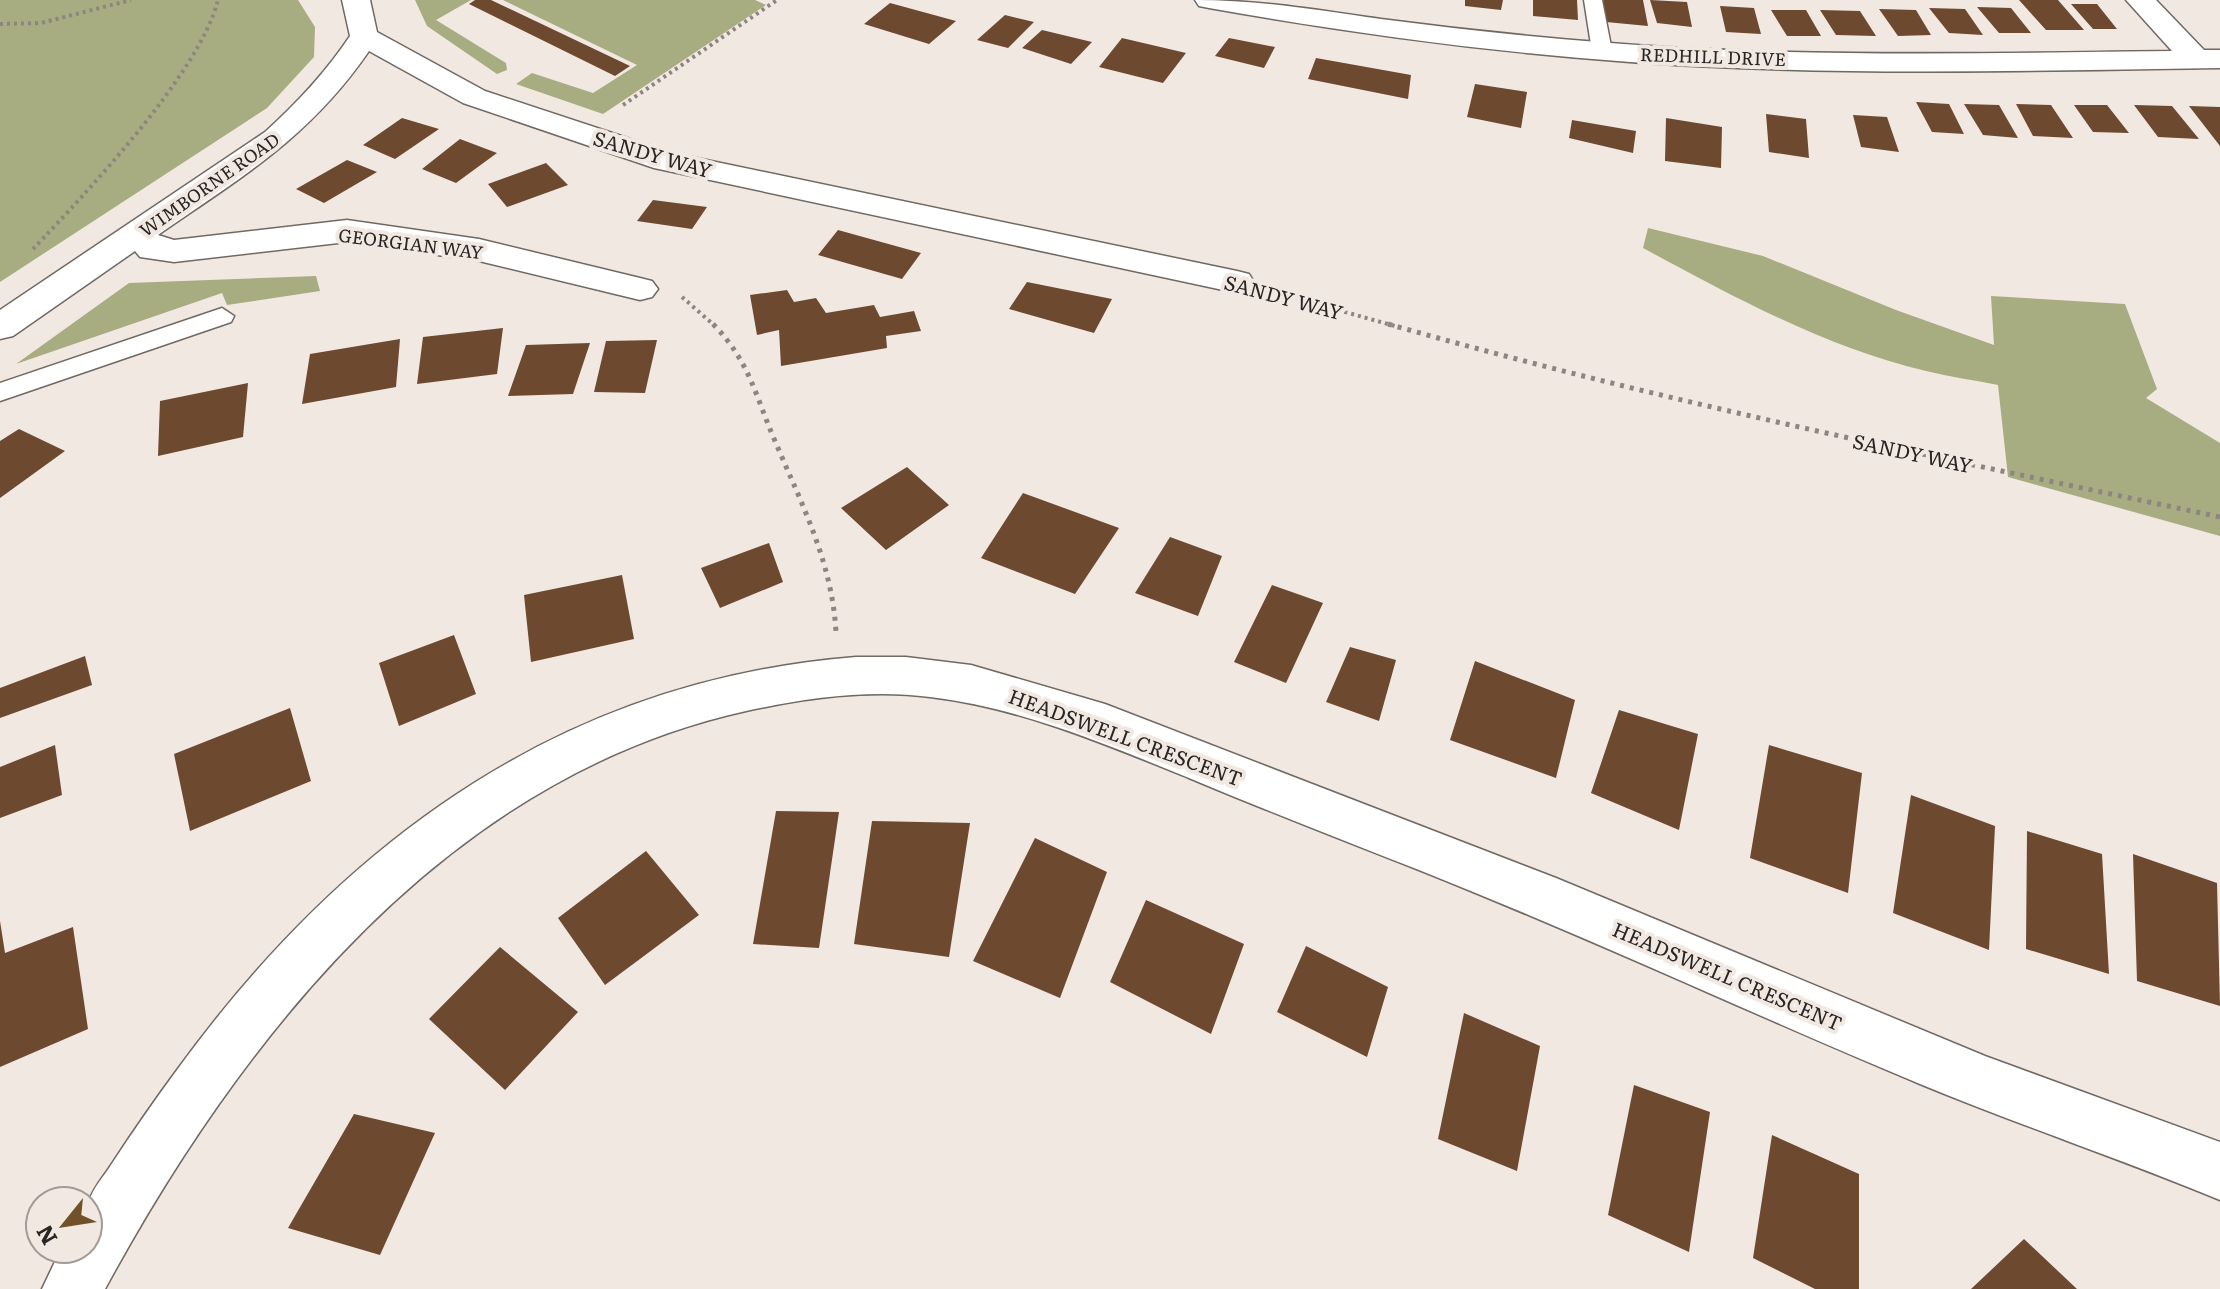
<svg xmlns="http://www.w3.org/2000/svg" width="2220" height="1289" viewBox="0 0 2220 1289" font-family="Literata,serif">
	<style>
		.forest { fill: #a8ad81 }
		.building { fill: #6d4930 }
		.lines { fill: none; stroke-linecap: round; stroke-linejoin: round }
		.lane-casing { stroke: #706862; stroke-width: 3 }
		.street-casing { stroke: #706862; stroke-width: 3 }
		.path-far1 { stroke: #8c8581; stroke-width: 4; stroke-dasharray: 3 4; stroke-linecap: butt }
		.path { stroke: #8c8581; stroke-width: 5; stroke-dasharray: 4 6; stroke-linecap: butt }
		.lane { fill: #fff; fill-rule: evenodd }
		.street { fill: #fff; fill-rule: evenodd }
		.labels { text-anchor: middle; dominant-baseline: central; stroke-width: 8; stroke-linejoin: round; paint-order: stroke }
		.far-street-label { font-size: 18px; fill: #282523; stroke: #f2e8e2 }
		.street-label { font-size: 20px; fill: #282523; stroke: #f2e8e2 }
	</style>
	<rect width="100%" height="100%" fill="#f2e8e2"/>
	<path class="forest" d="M0 0H298L315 27 314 57 267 108 0 282Z
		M415 0H471L436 20 506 63 507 70 497 74 427 26Z
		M503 0H755L766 5 603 114 516 84 532 73 593 93 637 65Z
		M1648 228 1763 256 1896 310 1994 345 1991 296 2125 304 2157 389 2146 398 2220 443V536L2008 477 1998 385C1974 380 1950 377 1926 371 1827 348 1732 296 1643 248Z
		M316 276 320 291 227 305 222 293 16 364 129 283Z"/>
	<path class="building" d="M475 0H491L630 66 615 76 469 4Z
		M1465 0H1503L1501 10 1465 6Z
		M1533 0H1577L1578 20 1533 16Z
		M1602 0H1643L1648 26 1606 22Z
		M1650 0 1687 2 1692 27 1657 23Z
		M2019 0H2058L2084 30H2046Z
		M890 3 956 21 929 44 864 24Z
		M2071 4H2097L2117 29H2093Z
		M1720 6 1754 8 1761 34 1726 32Z
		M1977 7 2011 8 2031 33H1999Z
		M1929 8 1965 9 1983 35 1949 33Z
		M1879 9 1916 10 1931 35 1898 36Z
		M1771 10H1806L1821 36H1787Z
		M1820 10 1860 11 1876 36 1836 35Z
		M1005 15 1034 22 1008 48 977 40Z
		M1042 30 1092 42 1071 64 1022 48Z
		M1122 38 1186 53 1163 83 1099 67Z
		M1229 38 1275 47 1264 68 1215 56Z
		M1316 58 1411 75 1408 99 1308 79Z
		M1475 84 1527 92 1521 128 1467 117Z
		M1916 102 1949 104 1964 134 1932 132Z
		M1964 104 1999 105 2018 138 1983 135Z
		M2016 104 2051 105 2073 138 2033 136Z
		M2074 105H2107L2129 133 2093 132Z
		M2134 105 2172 106 2199 139 2158 137Z
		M2189 106 2220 107V146Z
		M1766 114 1806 119 1809 158 1769 152Z
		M1853 115 1887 117 1899 152 1861 147Z
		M402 118 439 129 395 159 363 145Z
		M1666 118 1722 127 1721 168 1665 161Z
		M1572 120 1636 131 1633 153 1569 138Z
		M460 139 497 153 456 183 422 169Z
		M347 160 377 172 324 203 296 189Z
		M546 163 568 185 507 207 488 184Z
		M653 200 707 207 692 229 637 221Z
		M838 230 921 253 902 279 818 255Z
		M1027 282 1112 299 1094 333 1009 309Z
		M787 290 794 302 816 298 826 313 874 305 880 317 914 311 921 331 886 336 887 348 781 366 779 330 757 335 750 295Z
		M503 328 497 374 417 384 423 337Z
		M400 339 396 387 302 404 310 354Z
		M657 340 645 393 594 392 606 341Z
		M590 343 573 394 508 396 526 345Z
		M248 383 243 437 158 456 160 401Z
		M19 429 65 451 0 498V441Z
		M907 467 949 505 886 550 841 508Z
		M1023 493 1119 528 1075 594 981 558Z
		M1170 537 1222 556 1198 616 1135 593Z
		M769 543 783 582 720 608 701 568Z
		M622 575 634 639 531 662 524 595Z
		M1272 585 1323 603 1286 683 1234 662Z
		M454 635 476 694 399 726 379 663Z
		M1350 647 1396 660 1379 721 1326 702Z
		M85 656 92 685 0 718V688Z
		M1475 661 1575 700 1556 778 1450 740Z
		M290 708 311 781 190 831 174 754Z
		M1619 710 1698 734 1679 830 1591 793Z
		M55 745 62 795 0 818V767Z
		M1769 745 1862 773 1848 893 1750 858Z
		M1911 795 1995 826 1989 950 1893 913Z
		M776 811 839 812 819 948 753 944Z
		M872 821 970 823 949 957 854 944Z
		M2027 831 2102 854 2109 974 2026 949Z
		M1035 838 1107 872 1060 998 973 961Z
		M646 851 699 915 605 985 558 918Z
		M2133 854 2217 883 2220 1006 2137 981Z
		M1146 900 1244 944 1211 1034 1110 982Z
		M0 921 5 953 73 927 88 1029 0 1067Z
		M1306 946 1388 987 1367 1057 1277 1012Z
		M500 947 578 1012 505 1090 429 1019Z
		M1464 1013 1540 1046 1517 1171 1438 1139Z
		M1634 1085 1710 1112 1689 1252 1608 1215Z
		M354 1114 435 1133 380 1255 288 1228Z
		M1772 1135 1859 1174V1289H1815L1753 1258Z
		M2024 1239 2077 1289H1971Z"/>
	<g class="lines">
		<g class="lane-casing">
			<path id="lane" d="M1584 0H1602L1612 51 1609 55H1595L1592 51Z
				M222 308 234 316 231 322 0 401V383Z"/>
		</g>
		<g class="street-casing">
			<path id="street" d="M342 0H370L377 32 485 91 673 153 1237 271 1249 274 1254 282 1249 290 1237 293 654 168 463 103 369 51C309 138 243 176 158 235L174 240 347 220 479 239 640 278 652 281 658 289 652 297 640 300 479 261 347 242 174 262 140 257 135 251 13 336 0 339V310L265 132C297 103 326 72 350 36Z
				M1195 0C1261 0 1316 10 1381 19 1457 29 1533 37 1610 43 1797 58 1985 53 2172 51L2126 0H2156L2204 50H2220V68C2059 70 1898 75 1737 68 1559 61 1384 39 1209 8L1199 6Z
				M856 657H906L971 665 1105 704 1556 878 1985 1056 2220 1142V1200C2121 1159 2019 1125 1920 1084 1752 1014 1588 937 1419 870 1342 840 1265 810 1189 778 1105 744 1021 708 930 697 869 689 806 698 746 711 448 777 244 1033 105 1289H42L61 1249H88C88 1235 84 1214 89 1201 93 1188 104 1176 111 1165 132 1133 154 1101 177 1070 345 839 564 680 856 657Z"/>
		</g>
		<path class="path-far1" d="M0 24 41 23 131 0
			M623 105 777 0
			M33 249C87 192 199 74 218 0
			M1277 293 1395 326
			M682 297 715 326"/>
		<path class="path" d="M713 324C750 362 755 395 775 441 802 505 832 562 836 632
			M1388 324C1662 402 1941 458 2220 517"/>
		<use href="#lane" class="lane"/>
		<use href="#street" class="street"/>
	</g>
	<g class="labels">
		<g class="far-street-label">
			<text transform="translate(1713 56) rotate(2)">REDHILL DRIVE</text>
			<text transform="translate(209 184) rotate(-35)">WIMBORNE ROAD</text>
			<text transform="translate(411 243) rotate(7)">GEORGIAN WAY</text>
		</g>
		<g class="street-label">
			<text transform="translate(653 153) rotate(16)">SANDY WAY</text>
			<text transform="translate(1284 296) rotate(15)">SANDY WAY</text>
			<text transform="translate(1913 452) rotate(12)">SANDY WAY</text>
			<text transform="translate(1126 736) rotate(20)">HEADSWELL CRESCENT</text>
			<text transform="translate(1728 975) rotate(23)">HEADSWELL CRESCENT</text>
		</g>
	</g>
	<g transform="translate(64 1225) rotate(240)"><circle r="38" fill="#f2e8e2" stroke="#a19a96" stroke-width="2"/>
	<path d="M0-6L14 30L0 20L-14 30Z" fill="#715127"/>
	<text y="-12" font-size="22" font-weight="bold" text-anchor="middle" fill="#282523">N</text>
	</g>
</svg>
